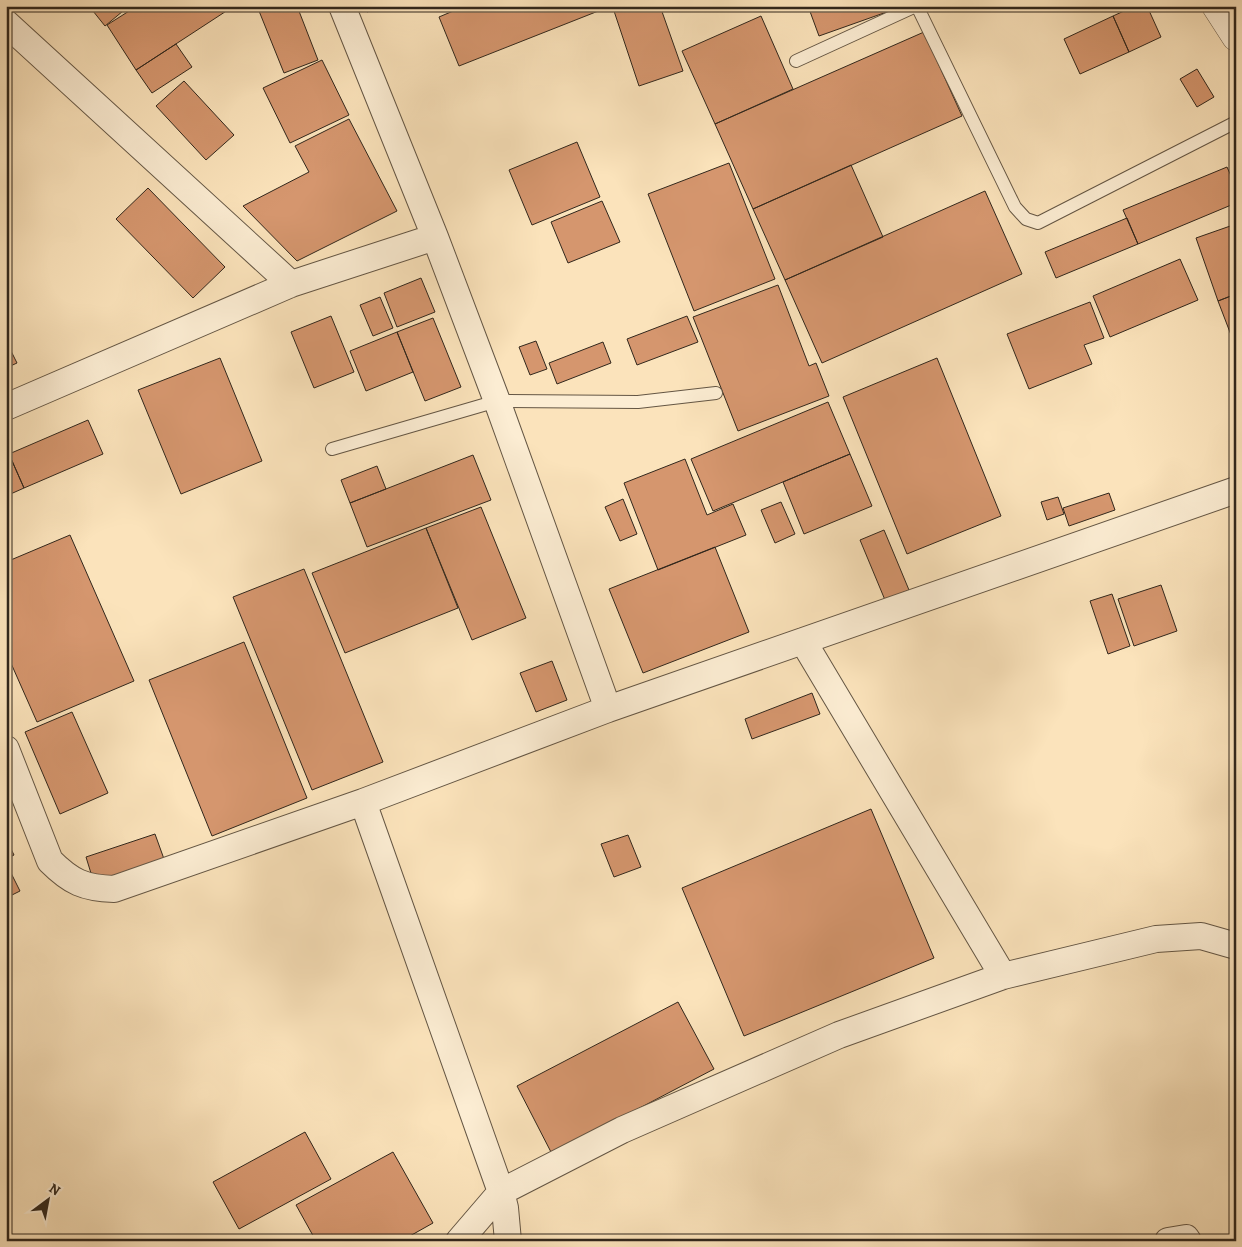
<svg xmlns="http://www.w3.org/2000/svg" width="1242" height="1247" viewBox="0 0 1242 1247" font-family="Alegreya,serif">
	<style>
		.building { fill: #d5966e; stroke: #31271c }
		.lines { fill: none; stroke-linecap: round; stroke-linejoin: round }
		.service-casing { stroke: #645644; stroke-width: 14 }
		.minor-casing { stroke: #645644; stroke-width: 28 }
		.tertiary-casing { stroke: #645644; stroke-width: 29 }
		.service { stroke: #fcedd3; stroke-width: 12 }
		.minor { stroke: #fcedd3; stroke-width: 26 }
		.tertiary { stroke: #fcedd3; stroke-width: 28 }
	</style>
	<rect width="100%" height="100%" fill="#fbe3bb"/>
	<filter id="stains"><feTurbulence type="fractalNoise" baseFrequency=".004" numOctaves="4"/><feColorMatrix values="0 0 0 0 .2 0 0 0 0 .09 0 0 0 0 .02 0 0 0 .5 -.17"/></filter>
	<radialGradient id="worn" r=".72"><stop offset=".6" stop-color="#630" stop-opacity="0"/><stop offset="1" stop-color="#630" stop-opacity=".3"/></radialGradient>
	<path class="building" d="M89 6H129L105 26Z
		M137 6H234L136 70 107 25Z
		M257 6H297L318 60 284 73Z
		M365 6H384L367 12Z
		M465 6H611L459 66 439 17Z
		M628 6H660L683 71 639 86 614 11Z
		M808 6H897L898 8 819 36Z
		M1135 6H1147L1161 37 1129 52 1113 16Z
		M761 16 793 89 715 124 682 51Z
		M1113 16 1129 52 1080 74 1064 39Z
		M924 32 962 116 753 209 715 124Z
		M176 44 192 67 152 93 136 70Z
		M322 60 349 115 290 143 263 88Z
		M1197 69 1214 97 1197 107 1180 79Z
		M184 81 234 135 206 160 156 106Z
		M349 119 397 211 297 261 243 206 309 172 295 146Z
		M577 142 600 197 532 225 509 170Z
		M729 163 775 279 694 311 648 194Z
		M851 165 883 237 785 280 753 209Z
		M1227 167 1236 187V203L1138 244 1123 210Z
		M148 188 225 267 193 298 116 219Z
		M985 191 1022 274 822 363 785 280Z
		M602 201 620 242 568 263 551 222Z
		M1127 218 1138 244 1056 278 1045 252Z
		M1236 224V294L1218 301 1196 238Z
		M1180 259 1198 300 1110 337 1093 296Z
		M421 278 435 312 397 327 384 293Z
		M778 285 809 366 816 363 829 396 738 431 693 317Z
		M1236 294V348L1218 301Z
		M380 297 393 328 373 336 360 305Z
		M1090 302 1104 338 1084 345 1092 364 1029 389 1007 334Z
		M331 316 354 372 314 388 291 332Z
		M687 316 698 342 637 365 627 339Z
		M433 318 461 387 425 401 397 332Z
		M397 332 413 372 366 391 350 351Z
		M6 341 17 363 6 368Z
		M536 341 547 369 530 375 519 347Z
		M603 342 611 363 557 384 549 363Z
		M220 358 262 461 181 494 138 390Z
		M937 358 1001 516 907 554 843 397Z
		M828 402 850 454 713 511 691 459Z
		M88 420 103 454 24 488 9 454Z
		M9 454 24 488 6 496V455Z
		M850 454 872 506 804 534 783 482Z
		M473 455 491 500 367 547 350 503Z
		M685 459 707 515 733 504 746 535 658 570 624 483Z
		M377 466 386 489 350 503 341 480Z
		M1109 493 1115 510 1069 526 1063 508Z
		M1058 497 1064 514 1047 520 1041 502Z
		M623 499 637 534 620 541 605 507Z
		M781 502 795 534 775 543 761 510Z
		M481 507 526 618 472 640 426 528Z
		M426 528 458 608 345 653 312 573Z
		M884 530 909 590 885 600 860 540Z
		M70 535 134 681 37 722 6 652V562Z
		M715 547 749 632 643 673 609 589Z
		M304 569 383 762 312 790 233 597Z
		M1161 585 1177 631 1134 646 1118 599Z
		M1112 594 1130 646 1108 654 1090 601Z
		M244 642 307 798 212 836 149 680Z
		M552 661 567 700 536 712 520 673Z
		M812 693 820 714 752 739 745 719Z
		M72 712 108 793 60 814 25 732Z
		M871 809 934 958 744 1036 682 888Z
		M155 834 164 859 94 883 86 857Z
		M628 835 641 867 614 877 601 844Z
		M6 839 14 855 6 859Z
		M10 871 20 891 6 898V873Z
		M678 1002 714 1069 552 1154 517 1086Z
		M305 1132 331 1179 239 1229 213 1182Z
		M393 1152 433 1223 401 1241H316L296 1205Z"/>
	<g class="lines">
		<g class="service-casing">
			<path id="service" d="M917 6 1015 207 1026 219 1038 223 1236 122
				M796 61 916 6
				M332 449 497 401 638 402 716 393"/>
		</g>
		<g class="minor-casing">
			<path id="minor" d="M342 6 435 237 497 401 608 709
				M6 23 291 284
				M6 407 291 284 435 237
				M803 641 1003 976
				M6 749 50 861C71 882 84 888 114 889L363 802 608 709 1236 490
				M363 802 501 1192 505 1208 508 1241
				M459 1241 501 1192 622 1130 839 1035 1003 976 1156 939 1201 936 1236 946
				M1168 1241 1186 1238 1188 1241"/>
		</g>
		<g class="tertiary-casing">
			<path id="tertiary" d="M1216 6 1236 37"/>
		</g>
		<use href="#service" class="service"/>
		<use href="#minor" class="minor"/>
		<use href="#tertiary" class="tertiary"/>
	</g>
	<rect width="1242" height="1247" fill="none" stroke="#fbe3bb" stroke-width="25"/>
	<rect x="8" y="8" width="1227" height="1232" fill="none" stroke="#31271c" stroke-width="2.5"/>
	<rect x="12" y="12" width="1217" height="1222" fill="none" stroke="#31271c"/>
	<g transform="translate(48 1200) rotate(32)" stroke="#fcedd3" stroke-width="4" paint-order="stroke">
	<path d="M0-4L9 19L0 12L-9 19Z" fill="#31271c"/>
	<text y="-8" font-size="14" font-weight="bold" text-anchor="middle" fill="#31271c">N</text>
	</g>
	<rect width="100%" height="100%" filter="url(#stains)"/>
	<rect width="100%" height="100%" fill="url(#worn)"/>
</svg>
